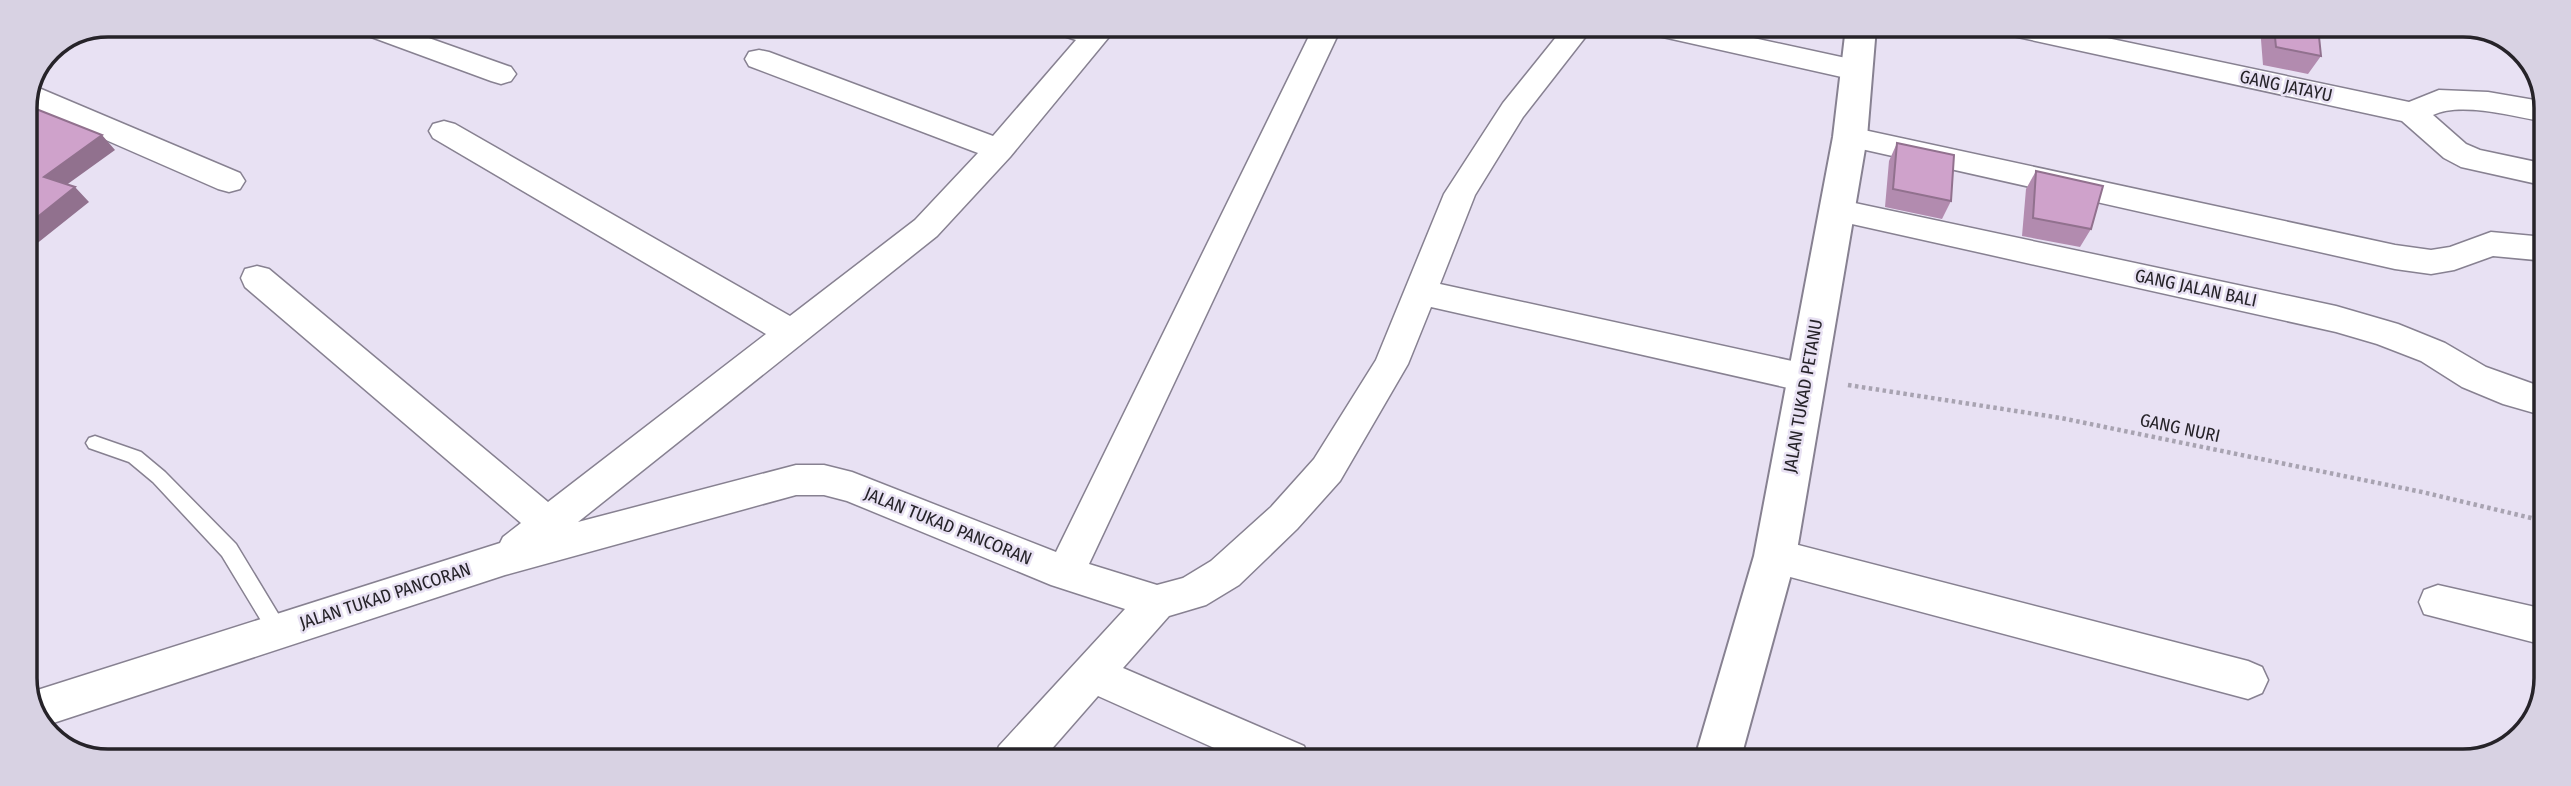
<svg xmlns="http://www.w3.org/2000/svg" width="2571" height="786" viewBox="0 0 2571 786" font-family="'Fira Sans Condensed',sans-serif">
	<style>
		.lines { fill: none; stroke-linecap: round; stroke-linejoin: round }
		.service-casing { stroke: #878191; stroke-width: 3 }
		.minor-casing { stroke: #878191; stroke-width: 3 }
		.tertiary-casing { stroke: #878191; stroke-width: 4 }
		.path { stroke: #a8a3b1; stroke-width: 4.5; stroke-dasharray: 3.5 3.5; stroke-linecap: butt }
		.service { fill: #fff; fill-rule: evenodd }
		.minor { fill: #fff; fill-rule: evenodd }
		.tertiary { fill: #fff; fill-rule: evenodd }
		.wall { fill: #b28baf }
		.shaded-wall { fill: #91718e }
		.building { fill: #cfa2cb; stroke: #91718e; stroke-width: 2 }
		.labels { text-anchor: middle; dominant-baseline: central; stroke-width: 5; stroke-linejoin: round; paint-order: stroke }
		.street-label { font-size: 18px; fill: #262329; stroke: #e8e1f3 }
		.rim { fill: none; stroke: #262329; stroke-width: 3.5 }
	</style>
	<rect width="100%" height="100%" fill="#e8e1f3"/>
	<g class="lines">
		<g class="service-casing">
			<path id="service" d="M95 436 141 452 165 472 236 544 285 625 288 631 285 637 278 640 271 637 222 556 153 482 129 462 89 448 86 443 89 438Z"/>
		</g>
		<g class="minor-casing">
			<path id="minor" d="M351 25H392L511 67 516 74 511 81 501 84 491 81 355 31Z
				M1048 26H1118L1010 157 937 236 578 522 796 465H824L852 472 1056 552 1314 26H1342L1089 564 1157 585 1183 578 1211 561 1271 507 1314 459 1376 360 1444 194 1503 103 1565 26H1594L1523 117 1475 195 1440 284 1806 364 1818 368 1823 378 1818 388 1806 392 1431 307 1408 364 1340 481 1297 529 1239 585 1206 605 1169 616 1123 668 1304 746 1310 760H1241L1098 696 1042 760H993L999 746 1125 609 1051 585 847 501 824 495H796L505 575 41 727 28 693 500 543 503 537 521 523 245 287 241 278 245 269 257 266 269 269 548 502 766 334 433 138 429 131 433 124 444 121 455 124 790 316 915 220 978 153 749 66 745 59 749 52 759 50 769 52 993 136 1076 40 1052 32Z
				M1640 26H1698L1855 60 1865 63 1869 70 1865 77 1855 80 1654 35 1644 32Z
				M1999 27H2055L2409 102 2439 90 2488 92 2546 102V122C2516 117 2461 101 2433 115L2466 144 2480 150 2546 164V186L2461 167 2444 158 2402 121 2013 36 2003 33Z
				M34 86 240 173 245 181 240 189 229 192 218 189 26 105Z
				M1850 127 2395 245 2431 250 2450 247 2491 232 2546 237V261L2493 256 2454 270 2431 274 2395 269 1839 144 1835 137 1839 130Z
				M1836 199 2336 306 2398 324 2445 343 2486 367 2545 388V416L2503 404 2462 387 2421 361 2377 344 2336 332 1825 218 1820 210 1825 202Z
				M1775 539 2248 661 2262 667 2268 680 2262 693 2248 699 1775 573 1762 568 1756 556 1762 544Z
				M2438 585 2544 609V645L2424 614 2419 602 2424 590Z"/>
		</g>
		<g class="tertiary-casing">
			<path id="tertiary" d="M1846 27H1876L1867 137 1796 556 1740 761H1694L1754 556 1833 137Z"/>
		</g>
		<path class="path" d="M1848 385 2061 418 2422 492 2544 521"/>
		<use href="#service" class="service"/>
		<use href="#minor" class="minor"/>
		<use href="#tertiary" class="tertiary"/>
	</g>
	<path class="wall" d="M2063 27H2088L2085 31Z
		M2260 27H2318L2321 56 2308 74 2263 65Z
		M1897 143 1951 201 1942 219 1885 207 1889 161Z
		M2036 171 2091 229 2080 247 2022 236 2026 189Z"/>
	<path class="shaded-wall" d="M102 135 115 150 58 191 44 177Z
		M75 187 89 202 25 253V227Z"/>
	<path class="building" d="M2274 27H2318L2321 56 2276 47Z
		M26 105 102 135 44 177 75 187 25 227 24 108Z
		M1897 143 1954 155 1951 201 1893 189Z
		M2036 171 2103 186 2091 229 2033 218Z"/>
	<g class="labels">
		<g class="street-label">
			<text transform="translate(2286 86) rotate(12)">GANG JATAYU</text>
			<text transform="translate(2196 288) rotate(12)">GANG JALAN BALI</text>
			<text transform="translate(1803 396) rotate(-80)">JALAN TUKAD PETANU</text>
			<text transform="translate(2180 428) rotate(12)">GANG NURI</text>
			<text transform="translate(948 526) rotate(22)">JALAN TUKAD PANCORAN</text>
			<text transform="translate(385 596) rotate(-18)">JALAN TUKAD PANCORAN</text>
		</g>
	</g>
	<path d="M0 0H2571V786H0ZM108 37H2463A71 71 0 0 1 2534 108V678A71 71 0 0 1 2463 749H108A71 71 0 0 1 37 678V108A71 71 0 0 1 108 37Z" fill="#d8d2e3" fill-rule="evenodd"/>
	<path class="rim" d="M108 37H2463A71 71 0 0 1 2534 108V678A71 71 0 0 1 2463 749H108A71 71 0 0 1 37 678V108A71 71 0 0 1 108 37Z"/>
</svg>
